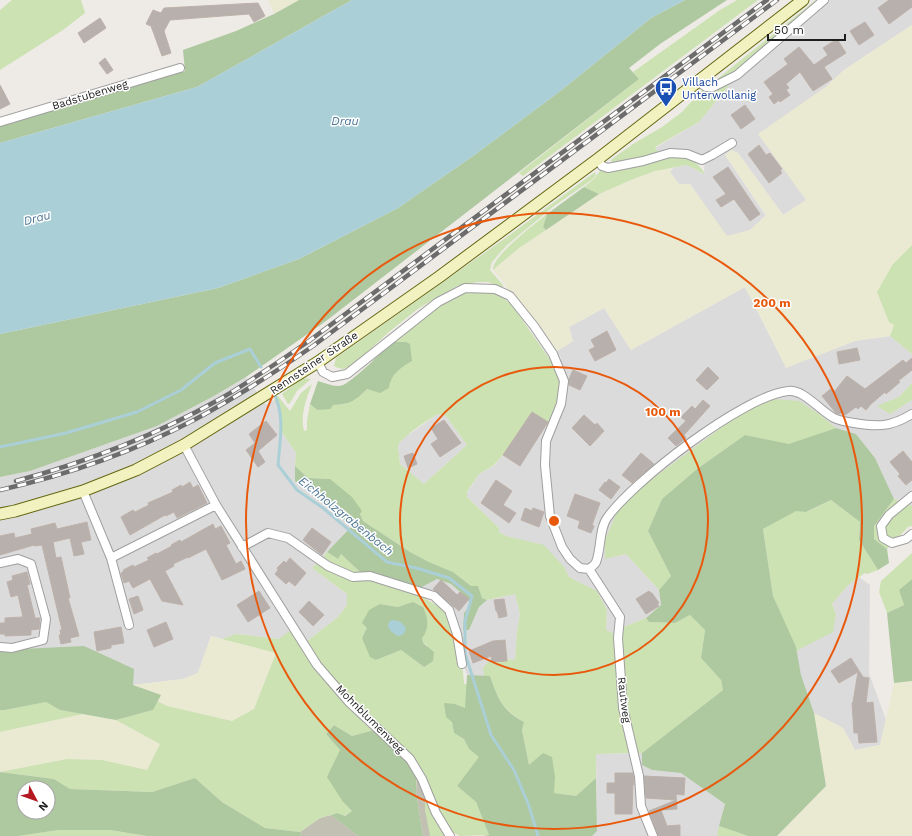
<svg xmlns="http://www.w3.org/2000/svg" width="912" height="836" viewBox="0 0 912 836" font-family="'Work Sans',sans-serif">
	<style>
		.residential { fill: #dcdbdb }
		.construction { fill: #c1c0b2 }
		.farmland { fill: #eaead3 }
		.grass { fill: #cce2b2; fill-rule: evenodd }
		.forest { fill: #aec89f; fill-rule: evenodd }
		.water { fill: #abcfd6 }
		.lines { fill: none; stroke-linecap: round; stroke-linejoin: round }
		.stream { stroke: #abcfd6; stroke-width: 3 }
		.building { fill: #b7b0ac; stroke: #beb1aa }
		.street-casing { stroke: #9f9f9f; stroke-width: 10 }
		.secondary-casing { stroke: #646812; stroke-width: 13 }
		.street { stroke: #fff; stroke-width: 8 }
		.secondary { stroke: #f2f1c0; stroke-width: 11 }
		.rail-casing { stroke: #6c6c6c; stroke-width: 4.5 }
		.rail { stroke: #fff; stroke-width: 3; stroke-dasharray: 9; stroke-linecap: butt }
		.ring { fill: none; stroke: #e8590c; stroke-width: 2 }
		.labels { text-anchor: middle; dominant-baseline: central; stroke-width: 3; stroke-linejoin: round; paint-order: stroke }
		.transit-label { font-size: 11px; fill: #164399; stroke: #fff; text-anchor: start }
		.street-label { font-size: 11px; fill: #1e1e1e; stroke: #fff }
		.water-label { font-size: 12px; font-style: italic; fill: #4f7694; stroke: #fff }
		.centre { fill: #e8590c; stroke: #fff; stroke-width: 2 }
		.ring-label { font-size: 12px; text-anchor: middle; font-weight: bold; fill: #e8590c; stroke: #fff; stroke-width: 3; stroke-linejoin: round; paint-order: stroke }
	</style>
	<rect width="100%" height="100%" fill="#eeebe6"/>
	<path class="residential" d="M827 0H912V25L844 70 827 86 807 200 783 215 738 153 731 150 725 155 766 216 750 230 727 237 690 184H679L670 172 673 168 687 165 704 174 705 155 685 151 658 152 655 148 699 122 734 79 815 14Z
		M745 287 786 367 855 341 890 336 912 354V383L899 397 890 414 912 400V506L894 499 875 458 856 434 836 428 819 414 738 415 644 485 605 559 626 554 659 590 661 605 646 618 621 628V631L613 633 606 631 607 610 597 591 569 577 564 567 499 532V528L467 497V493L479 474 494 466 503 455 532 412 548 423 552 411 555 369 561 358 557 351 573 341 569 327 604 308 631 350Z
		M246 377 266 405 274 400 276 402 281 422 279 428 296 453 295 481 352 526 312 568 347 594V605L338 617 306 642 236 634 222 639 211 636 198 673 183 679 133 685 6 651 0 650V477L30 471 157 426 214 396Z
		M438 414 446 416 467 445 424 484 400 464 398 445 405 436 411 433Z
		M859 577 870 585 869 673 886 720 880 745 855 750 843 728 814 713 801 675 796 651 807 644 836 614 832 604 848 585Z
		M437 579 451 584 468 599 471 604 464 613 463 630H469L479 607 487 600 515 594 520 614 517 631 515 660 507 659V661L492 662 490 661 483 668 484 676 467 675 462 661 449 605 417 588Z
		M642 753V765L652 770 681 772 725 804 717 836H592L597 831 596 754Z"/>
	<path class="construction" d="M417 777 446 836H423L416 792Z
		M331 815 358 836H302L300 832 320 818Z"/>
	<path class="farmland" d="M268 0H299L274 14Z
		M912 25V245L893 264 894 325 890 336 855 341 786 368 745 287 631 350 604 308 569 327 573 341 557 351 517 298 507 290 505 284 493 270 519 248 602 192 655 171 673 168 670 172 679 184H690L727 236 750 230 766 215 725 155 731 150 738 153 783 215 806 200 758 134 827 86 844 70Z
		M211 636 276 653 254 709 232 721 167 706 157 701 161 695 133 685 183 679 198 673Z
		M912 681V836H777L826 786 814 713 843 728 855 750 880 745 894 683Z
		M83 714 116 720 160 744 147 771 102 760 67 759 0 772V732Z"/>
	<path class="grass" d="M12 0H81L85 13 63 30 0 70V10Z
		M737 0H758L523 176 519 173 639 79 633 72 720 10Z
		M816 0H820L733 74 711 84Z
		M734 79 699 122 655 147 658 152 641 158 613 163 611 161 612 159 633 144 662 127 682 112 702 90C719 93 720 87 734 79Z
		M667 156C687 157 691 155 704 172V174L687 165 655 171 631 180 599 194 584 187 594 179 602 168Z
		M595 172 596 175 593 179 554 206 506 246 492 262 490 270 503 285V287L488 282H477L457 286 419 308 390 331 353 365 344 369 338 368 334 366 336 358 511 234Z
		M547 214 543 227 546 230 519 248 493 270C491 257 536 223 547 214Z
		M912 245V354L890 336 894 325 889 322 877 292 893 264Z
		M476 290 491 291 505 299 514 308 551 361 555 369 559 382 558 398 548 423 532 412 503 455 493 466 479 474 467 492V497L499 528V532L506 536 544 545 564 567 569 577 597 591 607 610 606 630 613 633 617 643 630 753 596 754V778L576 796 553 793 555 777 529 765 522 730 524 722C502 709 498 699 490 676H484L483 668 489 661 492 660V662L506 661V659L515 660 517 631 520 614 515 594 487 600 482 598 478 587 471 586 453 572 429 562 410 552 363 521 360 514 330 479 308 478 295 466 296 453 279 428C281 419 280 407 274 400L278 396 290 411 301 393 312 384C306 399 300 416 304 431L307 430V421L310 404 317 410 333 405 344 404 355 400 367 389 380 392 389 388 390 380 401 367 390 342 430 311 457 296ZM438 414 446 416 467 445 424 484 400 464 398 445C408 432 424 423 438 414Z
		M303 378 311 379 297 391 290 403 288 404 282 394Z
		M912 383V400L890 414 877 406 899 397Z
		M772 399 799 401 819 414 836 428 789 445 745 435 697 469 662 499 648 531 671 576 659 590 626 554 605 559V540L617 512 644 485 738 415Z
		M894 499 912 506V526L908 527 887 549 874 539V526Z
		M831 500 860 522 859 540 878 570 867 574 865 573 848 585 832 604 836 614 833 632 796 651 773 596 763 529 796 510 807 512Z
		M327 552 338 559 341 554 361 573C346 574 335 565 323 557Z
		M912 553V579L899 590 904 605 887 613 879 592 881 581Z
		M319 561 361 577 396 587 424 598 443 609 449 616 456 649V659L463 671 464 684H467L466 709 455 704 452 722 454 733 464 739 469 749 480 757 457 786 476 802 489 835 460 836 447 829 417 763 389 735 362 711 324 669 306 642 338 617 347 605V594L312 568ZM380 604 398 607 422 638 423 643 427 645 424 667 401 650 376 660 362 638Z
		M690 615 705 630 701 658 721 680 723 690 642 753H638L632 739 627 717 621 628 646 618 649 622 675 623Z
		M291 630 331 688 374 730 352 736 334 725 326 734 340 750 343 802 352 811 344 816 337 813 320 818 300 832 265 828 222 802 195 778 152 792 70 789 54 779 0 772 67 759 102 760 147 770 160 744 116 720 153 710 157 701 167 706 232 721 254 709 276 653 222 639 236 634 279 639Z
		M46 702 60 710 83 714 0 732V710H5Z
		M425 794 446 836H430L425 810Z
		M719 826 748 836H717Z
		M59 830H110L147 836H18Z"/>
	<path class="forest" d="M299 0H352L197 87 0 143V124L185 71 183 50 236 31 274 14Z
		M685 0H727L660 44 629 68 639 79 326 321 246 377 214 396 157 426 30 471 0 477V334L218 288 299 259 398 208 473 156 559 92 651 18Z
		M584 187 599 194 546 230 543 227 547 214Z
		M390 342H406L410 344 412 361C401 367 390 375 389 388L380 393 367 389C355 401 351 404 333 405L330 409 317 410 310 404 318 381C325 383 336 388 343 385 353 381 384 351 390 342Z
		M836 428 856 434 875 458 894 499 874 526V539L887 549 889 563 878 570 859 540 860 522 831 500 806 512 796 511 763 529 773 596 796 647 801 675 814 713 826 786 777 836H748L719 826 725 804 681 773 652 770 642 765V753L723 690 721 680 701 658 705 630 690 615 675 623 649 622 646 618 661 605 659 590 671 576 648 531 662 499 697 469 745 435 789 444Z
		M295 466 308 478 330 479 352 497 362 511 360 514 363 521 410 552 429 562 453 572 471 586H478L482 598 487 600 479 607 469 630H463L464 613 471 604 468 600V599L451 584 437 579 416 590 391 578 373 574 361 573 341 554 338 559 327 552 352 526 295 481Z
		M912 579V681L894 683 887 613 904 605 899 590Z
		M413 602 423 607C428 618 430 628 422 638L423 643 434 652 433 661 424 667 401 650 376 660 370 657 362 638 367 628 362 623 369 610 380 604 398 607Z
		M84 646 134 669 133 685 161 695 153 710 116 720 60 710 46 702 5 710H0V650Z
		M467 675 490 676C498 699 502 710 524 722L522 730 529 765 543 753 552 757 555 777 554 793 576 796 596 778 597 831 592 836H483L489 835 476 802 457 786 479 757 469 749 464 739 454 733 452 722 446 717 444 703 455 704 465 708Z
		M334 725 352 736 374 730 386 739 417 771 416 792 423 836H358L331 815 337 813 345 816 352 811 343 802 327 777 340 750 326 734Z
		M0 772 54 779 70 789 152 792 195 778 222 802 265 828 300 832 302 836H147L110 830H59L18 836H0ZM24 788H48V812H24Z"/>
	<path class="water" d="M352 0H685L651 18 559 92 473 156 398 208 299 259 218 288 0 334V143L197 87Z
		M391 620C399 620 403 622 406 629L403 635 398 636C393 633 388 630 388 624Z"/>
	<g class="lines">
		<path class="stream" d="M274 393C285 416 280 440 278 465L297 490 323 508 387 562 416 568 449 578 472 596 465 621V653L491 735 514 770 529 806 538 836
			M0 447 66 433 137 412 181 390 215 363 250 349 261 367"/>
	</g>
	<path class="building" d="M889 0H912V7L889 24 878 8Z
		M258 3 265 16 254 22 249 14 170 20 164 31 171 53 162 56 151 26 146 24 153 10 161 13 164 8Z
		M100 18 106 28 84 43 78 33Z
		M865 22 874 35 859 45 850 31Z
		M837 39 846 53 824 67 832 79 813 91 800 72 786 84 789 88 786 90 790 95 780 102 779 100 774 104 769 97 773 94 764 82 788 64 784 59 799 47 814 65 828 55 823 48Z
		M105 58 113 70 107 74 99 63Z
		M0 85 10 104 0 109Z
		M745 105 755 119 741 129 731 115Z
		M759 145 766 155 770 153 782 169 780 170 782 173 769 183 748 154Z
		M728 167 760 214 750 221 734 199 721 207 716 200 726 194 713 177Z
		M607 331 616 350 595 361 589 350 595 347 591 340Z
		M857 348 860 360 839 364 837 352Z
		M912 358V370L898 381 900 382 886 394 885 392 871 404 866 410 861 406 858 409 856 407 845 415 842 412 840 414 836 413 822 396 832 388 834 392 847 376 865 389 903 360 906 363Z
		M708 367 719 378 707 390 696 380Z
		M573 370 587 376 580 390 569 385V379Z
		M703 400 710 406 684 435 686 438 676 446 668 438 686 421 681 417 692 406 695 409Z
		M532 412 548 422 520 466 503 455Z
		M584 415 595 425 597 423 604 431 590 446 572 428Z
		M444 420 461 443 440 457 431 444 438 439 431 428Z
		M266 421 277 435 258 451 265 462 258 467 246 450 255 443 249 434Z
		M903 451 912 462V480L906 485 898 476 900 474 890 462Z
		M413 453 417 464 408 468 404 456Z
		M641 453 654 464 632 483 622 475Z
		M609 479 620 487 611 499 599 490 605 482 606 483Z
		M496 480 512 491 503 505 516 513 509 523 481 503Z
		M190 482 193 488 198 485 207 503 177 518 174 512 166 516 165 515 130 535 121 517 133 510 135 512 149 505 148 503 173 492 172 490 181 485 182 487Z
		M575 494 600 503 592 525 594 526 591 533 578 528 580 521 567 516Z
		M525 508 532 511 533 508 544 512 539 527 521 520Z
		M87 522 91 540 81 542 84 554 74 556 70 538 53 542 56 558 61 557 70 598H68L79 636 70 638 71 642 61 644 59 635H61L60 630H62L42 545 35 546 34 545 0 555V536L14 533 15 538 32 534 31 529 55 523 57 529Z
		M213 524 215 529 221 526 230 543 226 545 236 564 241 561 245 569 222 580 206 549 188 558V557L173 564 174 566 165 571 183 605 162 601 150 579 133 588 129 581 124 583 121 573 124 571 123 570 133 565 134 567 149 560 147 558 156 553 157 554 172 546 171 545 180 540 181 542Z
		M312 528 331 542 322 555 303 540Z
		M290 558 306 573 295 586 289 581 286 584 275 574 278 570 277 568 284 561 286 563Z
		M27 572 30 584 27 585 35 618H40L39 629 31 630V635L5 636V634H0V623H5V618L23 617 18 595 11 597 7 582 13 580 12 576Z
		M441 580 457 595 460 592 469 599 459 611 433 589Z
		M259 591 270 608 248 622 237 605Z
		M649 591 651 593H652L659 603 657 604 659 606 646 614 636 599Z
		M138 596 143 610 134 614 129 599Z
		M504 599 507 616 499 618 497 611H496L494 600Z
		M309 601 324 615 313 626 299 612Z
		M166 622 173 639 154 647 147 630Z
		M121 627 124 643 111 645V648L97 651 94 632Z
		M505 640 507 661 492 662 491 656 473 663 469 651 493 641Z
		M851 658 863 677 869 678 866 703 873 702 877 742 859 743 858 733H854L852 703 853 702 858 672 839 683 831 671Z
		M615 773H633L634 785 633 782 632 814H615V793H607V783H615Z
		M644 776 685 778 684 795 676 794 677 809 661 810 667 826 680 825V836H658L649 811 676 800 646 798Z"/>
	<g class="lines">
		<g class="street-casing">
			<path id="street" d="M699 82 706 87H713L737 75 824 0
				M0 122 180 68
				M598 159 602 166 608 168 643 161 670 153 687 154 702 160 712 155 732 143
				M318 362 323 372 332 377 347 374 438 302 465 288 495 289 510 296 534 326 553 354 564 381 561 404 546 441 545 465 550 516 562 547 570 559 580 568 589 569C591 567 595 565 596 562 601 551 599 529 607 518 632 482 743 396 788 391 804 389 820 411 834 418 840 421 847 422 854 423 878 427 891 427 912 414
				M184 445 216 505 317 665 348 701 410 759 422 779 436 813 450 836
				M83 491 111 558 216 505
				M912 496 889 515 881 526 883 538 892 543 906 539 912 534
				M242 547 268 533 288 538 328 566 353 577 370 576 434 596 449 610 457 634 462 664
				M111 558 129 625
				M0 563 18 559 31 564 46 619 43 640 12 648 0 647
				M589 569 620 617 618 638 623 708 639 776 641 806 653 836"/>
		</g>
		<g class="secondary-casing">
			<path id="secondary" d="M0 514 15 511 83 491 136 470 184 445 318 362 439 277 598 159 803 0"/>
		</g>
		<use href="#street" class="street"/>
		<use href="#secondary" class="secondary"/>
		<g class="rail-casing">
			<path id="rail" d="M16 481C87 462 156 435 220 399 251 381 280 361 309 341L767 0
				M0 490C67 475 133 452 194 420 235 398 274 373 313 346L777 0"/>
		</g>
		<use href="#rail" class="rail"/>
	</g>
	<g class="ring">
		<circle cx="554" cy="521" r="154"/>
		<circle cx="554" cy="521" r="308"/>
	</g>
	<defs>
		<g id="bus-pin" transform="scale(1.15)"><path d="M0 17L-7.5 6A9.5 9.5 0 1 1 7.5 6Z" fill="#1a4fb4" stroke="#fff"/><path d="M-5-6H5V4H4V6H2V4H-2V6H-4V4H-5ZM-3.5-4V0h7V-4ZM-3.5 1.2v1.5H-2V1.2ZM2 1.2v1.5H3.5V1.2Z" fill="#fff"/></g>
	</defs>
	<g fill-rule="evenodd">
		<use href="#bus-pin" x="666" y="88"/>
	</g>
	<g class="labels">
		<g class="transit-label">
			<text x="682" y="82">Villach<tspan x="682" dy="13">Unterwollanig</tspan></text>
		</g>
		<g class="street-label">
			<text transform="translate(90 95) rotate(-17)">Badstubenweg</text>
			<text transform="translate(314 363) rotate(-34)">Rennsteiner Straße</text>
			<text transform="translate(624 700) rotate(83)">Rautweg</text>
			<text transform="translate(370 719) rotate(45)">Mohnblumenweg</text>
		</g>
		<g class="water-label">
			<text x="345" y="121">Drau</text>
			<text transform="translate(37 218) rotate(-14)">Drau</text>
			<text transform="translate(346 516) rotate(39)">Eichholzgrabenbach</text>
		</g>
	</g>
	<circle cx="554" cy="521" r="6" class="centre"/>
	<g class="ring-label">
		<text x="772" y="307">200 m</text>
		<text x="663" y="416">100 m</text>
	</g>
	<g transform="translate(36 800) rotate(131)"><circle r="19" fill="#ffffff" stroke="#a5a5a5"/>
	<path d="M0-3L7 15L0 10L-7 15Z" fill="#b41922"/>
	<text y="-6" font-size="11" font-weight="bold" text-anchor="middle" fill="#1e1e1e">N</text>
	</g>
	<path d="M768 34v6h77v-6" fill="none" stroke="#1e1e1e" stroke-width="2"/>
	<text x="774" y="34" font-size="12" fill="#1e1e1e" stroke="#ffffff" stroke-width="3" paint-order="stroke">50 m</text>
</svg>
